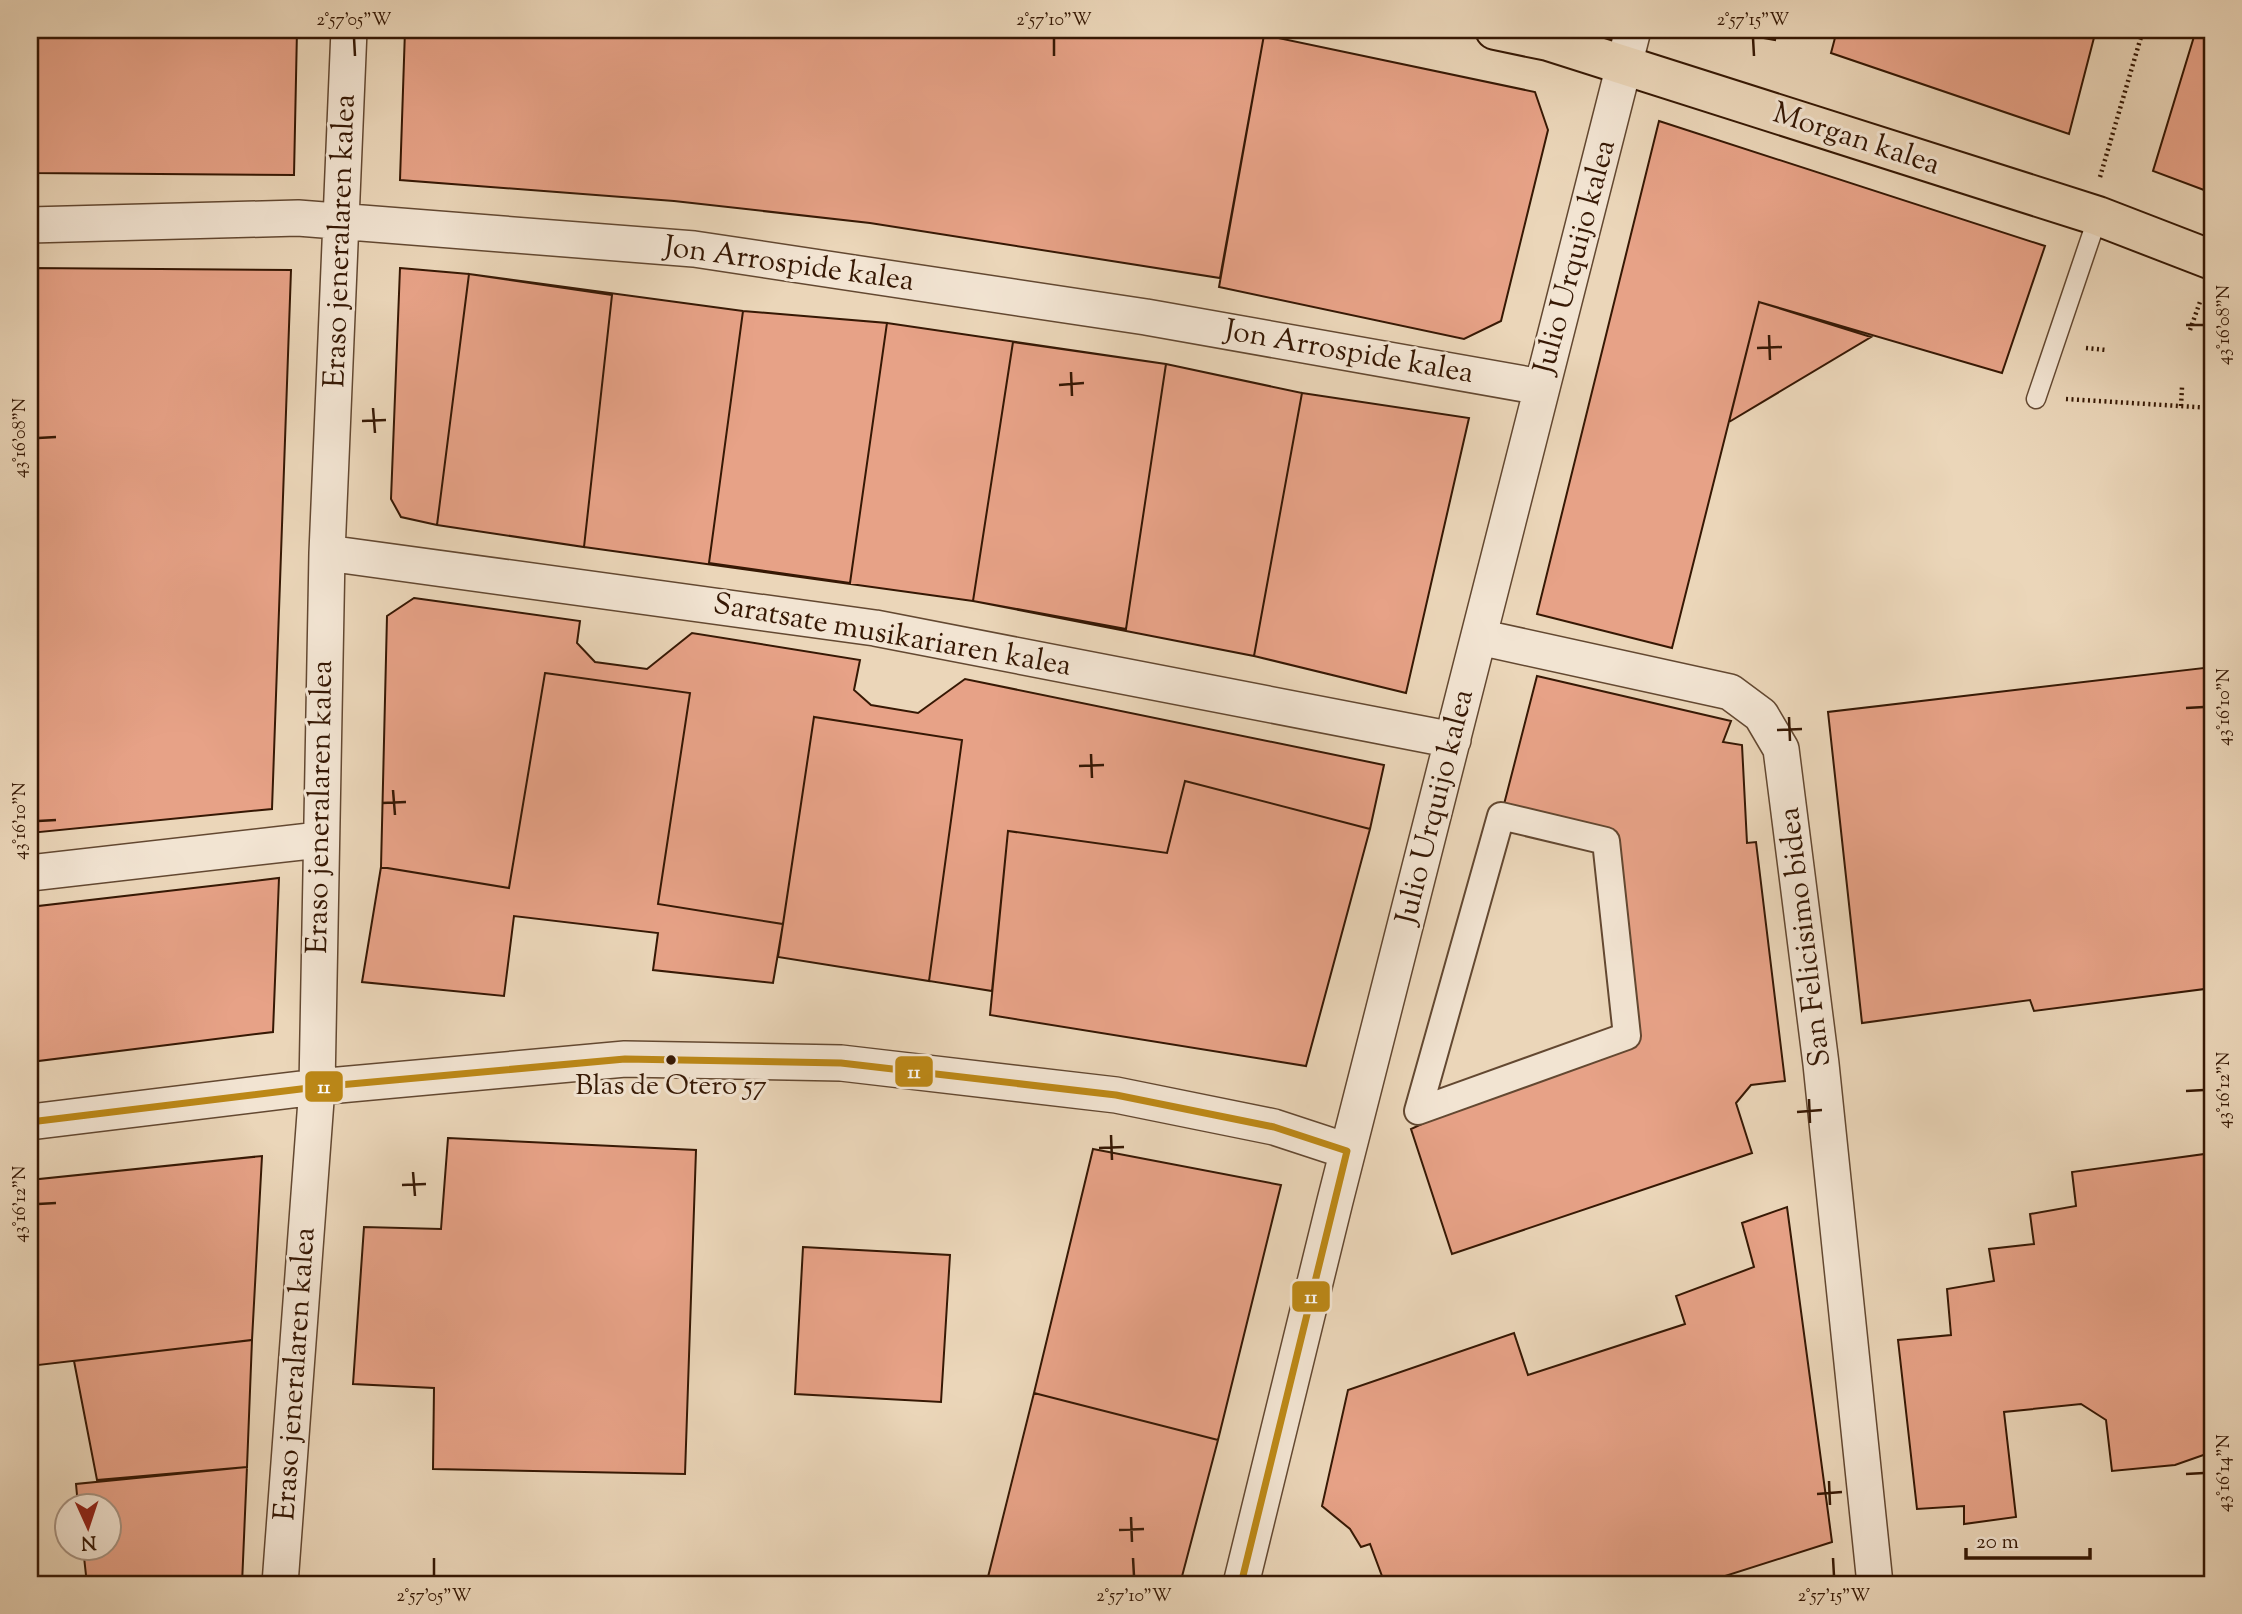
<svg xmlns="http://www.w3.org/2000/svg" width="2242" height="1614" viewBox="0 0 2242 1614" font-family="'Sorts Mill Goudy',serif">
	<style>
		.building { fill: #e7a287; stroke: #361804; stroke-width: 2 }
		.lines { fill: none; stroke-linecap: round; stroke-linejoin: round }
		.service-casing { stroke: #634831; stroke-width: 21 }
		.pedestrian-casing { stroke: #634831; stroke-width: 30 }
		.minor-casing { stroke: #634831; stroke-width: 38 }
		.primary-casing { stroke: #361804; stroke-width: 42 }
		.path { stroke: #361804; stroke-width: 4.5; stroke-dasharray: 2 3.5; stroke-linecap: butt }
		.service { stroke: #f2e4d2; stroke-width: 18 }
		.pedestrian { stroke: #f2e4d2; stroke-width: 26 }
		.minor { stroke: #f2e4d2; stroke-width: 35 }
		.primary { stroke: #ebd6b9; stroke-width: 38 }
		.bus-1-casing { stroke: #f2e4d2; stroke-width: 12 }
		.bus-1 { stroke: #bc8817; stroke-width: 7 }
		.ticks { fill: none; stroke: #361804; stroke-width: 2.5 }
		.bus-dot { fill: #361804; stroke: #f2e4d2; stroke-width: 2.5 }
		.labels { text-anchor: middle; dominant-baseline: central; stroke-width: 6; stroke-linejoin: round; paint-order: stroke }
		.bus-label { font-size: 28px; fill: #361804; stroke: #f2e4d2 }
		.street-label { font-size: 30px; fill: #361804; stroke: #f2e4d2 }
		.line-badge { stroke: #f2e4d2; stroke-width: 2.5 }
		.badge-label { font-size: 19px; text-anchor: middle; font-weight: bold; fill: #fff }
		.neatline { fill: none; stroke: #361804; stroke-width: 2.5 }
		.ticks-label { font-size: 18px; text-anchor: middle; fill: #361804 }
	</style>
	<rect width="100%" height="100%" fill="#ebd6b9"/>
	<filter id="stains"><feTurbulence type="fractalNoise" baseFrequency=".00286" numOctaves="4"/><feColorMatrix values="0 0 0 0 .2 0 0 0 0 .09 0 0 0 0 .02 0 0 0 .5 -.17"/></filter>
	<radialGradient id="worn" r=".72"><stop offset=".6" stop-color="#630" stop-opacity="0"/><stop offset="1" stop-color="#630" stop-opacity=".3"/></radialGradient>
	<path class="building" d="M30 30H297L294 175 30 173Z
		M405 30H1229L1264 35 1220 278 870 223 674 201 400 180Z
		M1719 30H1777L1775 40Z
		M1816 30H2096L2069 134 1831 53 1836 34Z
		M2196 30H2212V193L2153 171Z
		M1264 35 1535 92 1548 130 1501 321 1464 339 1219 287Z
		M1659 121 2045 246 2002 373 1759 302 1672 648 1537 614Z
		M30 268 291 270 272 809 30 833Z
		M400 268 469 274 743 311 887 323 1166 364 1302 393 1254 656 973 601 584 547 437 525 401 517 391 499Z
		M469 274 612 295 584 547 437 525Z
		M1759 302 1871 337 1729 422Z
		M743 311 887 323 850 583 709 563Z
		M1013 342 1166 364 1126 629 973 601Z
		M1302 393 1469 418 1406 693 1254 656Z
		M414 598 580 621 577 643 595 662 647 669 692 633 860 660 854 690 871 705 918 713 965 679 1384 765 1370 829 1185 781 1167 853 1008 831 992 991 929 981 962 740 814 717 783 924 658 904 690 693 545 673 509 888 381 867 387 616Z
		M2212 667V988L2034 1011 2030 1000 1862 1023 1828 712Z
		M545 673 690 693 658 904 783 924 773 983 653 970 658 933 514 916 504 996 362 982 381 867 509 888Z
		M1537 676 1731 721 1723 742 1742 745 1747 843 1756 842 1785 1081 1751 1085 1736 1103 1752 1153 1452 1254 1411 1129 1422 1124 1418 1111 1627 1036 1606 841 1501 816Z
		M814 717 962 740 929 981 778 957Z
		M1185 781 1370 829 1306 1066 990 1015 1008 831 1167 853Z
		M279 878 273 1032 30 1062V907Z
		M448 1138 696 1150 685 1474 433 1469 434 1388 353 1384 364 1227 441 1229Z
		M1093 1149 1281 1185 1218 1440 1034 1393Z
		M2212 1153V1452L2175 1465 2112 1471 2106 1420 2081 1404 2004 1412 2016 1517 1964 1524V1506L1917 1509 1898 1340 1951 1335 1947 1289 1994 1281 1989 1249 2034 1244 2030 1214 2076 1206 2072 1172Z
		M262 1156 252 1340 30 1366V1180Z
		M1787 1207 1832 1542 1700 1584H1385L1370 1544 1361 1547 1350 1529 1322 1506 1348 1390 1514 1333 1528 1375 1685 1324 1676 1296 1754 1267 1742 1223Z
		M803 1247 950 1255 941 1402 795 1394Z
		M252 1340 247 1467 97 1480 74 1361Z
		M1034 1393 1218 1440 1180 1584H996L997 1578 988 1577Z
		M247 1467 242 1584H87L83 1548H108V1506H78L76 1484Z"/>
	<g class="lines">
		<g class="service-casing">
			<path id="service" d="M2036 399 2098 216"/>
		</g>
		<g class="pedestrian-casing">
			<path id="pedestrian" d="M1501 816 1606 841 1627 1036 1418 1111Z"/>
		</g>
		<g class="minor-casing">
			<path id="minor" d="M30 225 298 218 694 249 1146 317 1541 387
				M327 553 875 628 1453 740
				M1479 637 1730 692 1761 715 1781 749 1821 1064 1875 1584
				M30 873 319 840
				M30 1122 317 1087 625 1059 841 1063 1116 1095 1274 1127 1347 1151
				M280 1584 317 1087 327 553 349 30
				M1241 1584 1335 1201 1633 30"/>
		</g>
		<g class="primary-casing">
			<path id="primary" d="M1495 30 1548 41 2098 216 2212 260"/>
		</g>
		<path class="path" d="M2100 177 2143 30
			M2190 330 2201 299
			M2086 348 2106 350
			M2066 399 2212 408
			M2181 406 2182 387"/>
		<use href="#service" class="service"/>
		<use href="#pedestrian" class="pedestrian"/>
		<use href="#minor" class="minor"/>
		<use href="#primary" class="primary"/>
		<g class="bus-1-casing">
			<path id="bus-1" d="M30 1122 317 1087 625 1059 841 1063 1116 1095 1274 1127 1347 1151 1241 1584"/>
		</g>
		<use href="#bus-1" class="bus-1"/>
	</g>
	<path class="ticks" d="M354 38 355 56M1054 38V56M1753 38 1754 56M2186 325H2204M1769 335 1770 360M1757 348 1782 347M1071 372 1072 396M1059 385 1084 383M373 408 375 433M362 421 386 420M38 438 56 437M2186 708 2204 707M1789 717 1790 741M1777 730 1802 729M1091 754 1092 778M1079 766 1104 765M393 790 395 815M382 803 406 802M38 821 56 820M2186 1091 2204 1090M1809 1099 1810 1123M1797 1112 1822 1110M1111 1135 1112 1160M1099 1148 1124 1147M413 1172 415 1196M402 1185 426 1184M38 1204 56 1203M2186 1474 2204 1473M1829 1481 1830 1505M1817 1494 1842 1492M1131 1517 1132 1542M1119 1530 1144 1529M434 1558V1576M1133 1558 1134 1576M1833 1558 1834 1576"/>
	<circle class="bus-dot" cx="671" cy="1060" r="6"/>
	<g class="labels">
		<g class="bus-label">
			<text x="671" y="1087">Blas de Otero 57</text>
		</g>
		<g class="street-label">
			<text transform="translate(1856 140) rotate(18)">Morgan kalea</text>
			<text transform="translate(341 241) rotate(-88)">Eraso jeneralaren kalea</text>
			<text transform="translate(1576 257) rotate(-75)">Julio Urquijo kalea</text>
			<text transform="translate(789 265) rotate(8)">Jon Arrospide kalea</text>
			<text transform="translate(1349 353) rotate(10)">Jon Arrospide kalea</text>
			<text transform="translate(892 636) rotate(10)">Saratsate musikariaren kalea</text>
			<text transform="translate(321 807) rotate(-89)">Eraso jeneralaren kalea</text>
			<text transform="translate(1436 807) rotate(-76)">Julio Urquijo kalea</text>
			<text transform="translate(1806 937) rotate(-97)">San Felicisimo bidea</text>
			<text transform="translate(296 1374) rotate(-86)">Eraso jeneralaren kalea</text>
		</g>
	</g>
	<g class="line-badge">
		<rect x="894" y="1055" width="40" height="33" rx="7" fill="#bc8817"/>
		<rect x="304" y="1070" width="40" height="33" rx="7" fill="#bc8817"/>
		<rect x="1291" y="1280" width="40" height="33" rx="7" fill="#bc8817"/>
	</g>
	<g class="badge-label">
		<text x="914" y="1078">11</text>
		<text x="324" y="1093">11</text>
		<text x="1311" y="1303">11</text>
	</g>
	<rect width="2242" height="1614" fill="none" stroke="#ebd6b9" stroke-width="77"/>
	<g transform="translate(88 1527) rotate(177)"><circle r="33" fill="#f2e4d2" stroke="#a79280" stroke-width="2"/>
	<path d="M0-5L12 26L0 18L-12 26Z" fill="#8f2418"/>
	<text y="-10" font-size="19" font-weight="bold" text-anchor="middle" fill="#361804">N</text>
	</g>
	<path d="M1966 1548v10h124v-10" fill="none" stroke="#361804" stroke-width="3.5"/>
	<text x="1976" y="1548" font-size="21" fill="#361804" stroke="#f2e4d2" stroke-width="5" paint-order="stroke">20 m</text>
	<rect x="38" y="38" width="2166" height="1538" class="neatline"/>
	<g class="ticks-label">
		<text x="354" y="25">2°57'05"W</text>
		<text x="1054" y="25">2°57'10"W</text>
		<text x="1753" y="25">2°57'15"W</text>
		<text transform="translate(2223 325) rotate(-90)" y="6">43°16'08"N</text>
		<text transform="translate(19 438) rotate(-90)" y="6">43°16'08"N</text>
		<text transform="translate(2223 707) rotate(-90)" y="6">43°16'10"N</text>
		<text transform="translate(19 821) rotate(-90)" y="6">43°16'10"N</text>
		<text transform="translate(2223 1090) rotate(-90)" y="6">43°16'12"N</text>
		<text transform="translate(19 1204) rotate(-90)" y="6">43°16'12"N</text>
		<text transform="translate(2223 1473) rotate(-90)" y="6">43°16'14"N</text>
		<text x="434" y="1601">2°57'05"W</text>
		<text x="1134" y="1601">2°57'10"W</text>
		<text x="1834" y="1601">2°57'15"W</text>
	</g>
	<rect width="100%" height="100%" filter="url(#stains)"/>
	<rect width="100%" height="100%" fill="url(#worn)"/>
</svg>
